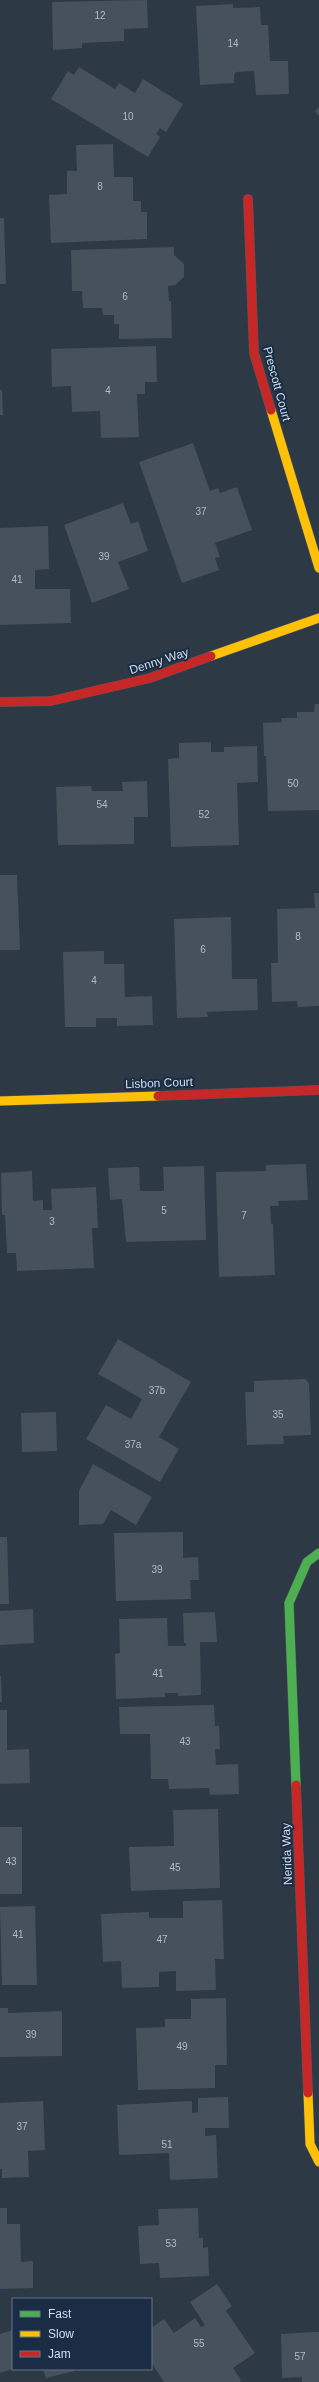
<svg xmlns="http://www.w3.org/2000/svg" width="319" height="2382" viewBox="0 0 319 2382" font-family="Helvetica,sans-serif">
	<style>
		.building { fill: #47515c }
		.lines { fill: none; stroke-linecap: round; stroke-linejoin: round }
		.fast-casing { stroke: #4b5660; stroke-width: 10 }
		.slow-casing { stroke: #4b5660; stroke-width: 10 }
		.jam-casing { stroke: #4b5660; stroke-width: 10 }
		.fast { stroke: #4caf50; stroke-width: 9 }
		.slow { stroke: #ffc107; stroke-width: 9 }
		.jam { stroke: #c62828; stroke-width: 9 }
		.labels { text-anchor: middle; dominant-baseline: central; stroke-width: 4; stroke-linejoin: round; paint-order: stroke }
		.number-label { font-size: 10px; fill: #afbbc9 }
		.street-label { font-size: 12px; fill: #d2deed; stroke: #1a2d44 }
	</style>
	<rect width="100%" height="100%" fill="#2d3945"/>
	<path class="building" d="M147 0 148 28 124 29V41L82 43V48L53 50 52 2Z
		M233 4V8L260 7 261 25H268L270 61H288L289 94 256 95 254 71 236 72 234 75V83L200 85 196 6Z
		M79 67 115 89 119 83 135 93 143 79 183 104 166 132 160 128 156 134 160 137 148 157 51 99 68 71 74 75Z
		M319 107V116L315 111Z
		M113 144 114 177H133V201H141V212H147V239L51 243 49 195 67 194V171H77L76 145Z
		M0 218H4L6 284H0Z
		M174 247V255L184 264V277L175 285 168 286 169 301H171L172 338 119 339V324H114V315H103L102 308H83L82 291H72L71 250Z
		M156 346 157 382H145V394H137L139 437 101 438 100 411 72 412 71 386 52 387 51 349Z
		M0 390H2L3 415H0Z
		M193 443 210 491 218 488 220 493 237 487 252 530 215 543 220 557 215 558 219 570 182 583 139 462Z
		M123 503 131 524 138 521 148 551 118 562 129 589 92 603 64 525Z
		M48 526 49 569 35 570V589H70L71 623 0 625V528Z
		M315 704H319V810L268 811 266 756H264L263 723 282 722 281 718H297V712H314Z
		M211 742V752H224V747L257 746 258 782 237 783 239 845 171 847 168 759 179 758V743Z
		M147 781 148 817H134V844L58 845 56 787 91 786 92 791H123L122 782Z
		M0 875H17L20 950H0Z
		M314 893H319V1006L298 1007 297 1001 272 1002 271 963H278L277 909 315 908Z
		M231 917 232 979H257L258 1010 207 1012 208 1017 177 1018 174 919Z
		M104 951V964H124L125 997 152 996 153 1025 117 1026V1018H96V1027H65L63 952Z
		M306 1164 308 1200 278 1201 279 1206H270L271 1224H273L275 1275 219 1277 216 1172 266 1171V1165Z
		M204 1166 206 1240 126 1242 122 1199 110 1200 108 1168 139 1167 140 1191H164L163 1167Z
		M32 1171 33 1201 43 1200V1210H52L51 1189 96 1187 98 1228H92L94 1268 17 1271 16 1253H7L5 1215H2L1 1173Z
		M118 1339 191 1382 159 1437 179 1449 160 1482 86 1439 106 1405 131 1419 142 1399 98 1374Z
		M305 1379 309 1383 311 1435 283 1436 284 1444 247 1445 245 1392H254V1381Z
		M56 1412 57 1451 22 1452 21 1413Z
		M93 1464 152 1497 136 1525 111 1510 103 1524 79 1525V1491Z
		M183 1532V1558L198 1557 199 1580H190L191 1599 116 1601 114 1533Z
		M0 1537H7L9 1604H0Z
		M33 1609 34 1643 0 1645V1611Z
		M215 1612 217 1642H200L201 1695 178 1696V1693H165V1697L116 1699 115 1654 120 1653 119 1619 167 1618 168 1646H186V1643H184L183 1613Z
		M0 1676H1L2 1702H0Z
		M214 1705 215 1726H219L220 1749H215L216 1765 238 1764 239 1794 210 1795 209 1788 169 1789 168 1779H151L150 1734H120L119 1707Z
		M0 1710H7V1750L29 1749 30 1783 0 1784Z
		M218 1809 220 1888 131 1891 129 1847 174 1846 173 1810Z
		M0 1827H22V1894H0Z
		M222 1900 224 1959H215L216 1990 176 1991V1971L159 1972V1987L122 1988 121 1961 103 1962 101 1914 149 1912V1918H183V1901Z
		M35 1906 37 1985H2L0 1907Z
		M226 1998 227 2065H215V2088L138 2090 136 2028 165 2027V2019H191V1999Z
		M0 2008H8V2013L62 2011V2056L0 2057Z
		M228 2097 229 2128H205V2136L216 2135 218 2178 170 2180 169 2153 119 2155 117 2105 192 2101V2113L198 2112V2098Z
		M43 2101 45 2150 28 2151 29 2177 2 2178V2169H0V2103Z
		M0 2208H7V2224H20L21 2262 33 2261V2288L0 2289Z
		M198 2208 199 2238H203V2248L208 2247 209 2276 160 2278 159 2263 140 2264 138 2226 159 2225 158 2209Z
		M217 2284 232 2306 226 2311 255 2353 233 2368 241 2380 240 2382H164L151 2362V2328L164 2319 174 2333 195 2318 201 2327 205 2325 190 2302Z
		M13 2330V2369L0 2373V2334Z
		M313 2332H319V2382H302V2377L282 2378 281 2334Z
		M43 2369H74V2371L46 2378Z"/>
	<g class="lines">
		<g class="fast-casing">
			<path id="fast" d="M296 1785 289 1603 307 1562 319 1553"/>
		</g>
		<g class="slow-casing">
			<path id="slow" d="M271 410 319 568
				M211 656 319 618
				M0 1101 158 1096
				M308 2093 310 2144 319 2162"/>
		</g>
		<g class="jam-casing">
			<path id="jam" d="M248 199 254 353 271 410
				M0 702 51 701 150 678 211 656
				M158 1096 319 1090
				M296 1785 308 2093"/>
		</g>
		<use href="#fast" class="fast"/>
		<use href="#slow" class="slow"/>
		<use href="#jam" class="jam"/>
	</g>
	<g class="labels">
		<g class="number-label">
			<text x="100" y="15">12</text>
			<text x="233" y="43">14</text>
			<text x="128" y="116">10</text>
			<text x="100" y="186">8</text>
			<text x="125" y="296">6</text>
			<text x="108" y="390">4</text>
			<text x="201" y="511">37</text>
			<text x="104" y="556">39</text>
			<text x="17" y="579">41</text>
			<text x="293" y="783">50</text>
			<text x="102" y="804">54</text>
			<text x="204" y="814">52</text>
			<text x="298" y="936">8</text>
			<text x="203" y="949">6</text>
			<text x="94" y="980">4</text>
			<text x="164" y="1210">5</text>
			<text x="244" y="1215">7</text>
			<text x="52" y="1221">3</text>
			<text x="157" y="1390">37b</text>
			<text x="278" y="1414">35</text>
			<text x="133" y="1444">37a</text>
			<text x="157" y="1569">39</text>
			<text x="158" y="1673">41</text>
			<text x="185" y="1741">43</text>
			<text x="11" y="1861">43</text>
			<text x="175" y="1867">45</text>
			<text x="18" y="1934">41</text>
			<text x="162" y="1939">47</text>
			<text x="31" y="2034">39</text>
			<text x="182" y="2046">49</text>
			<text x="22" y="2126">37</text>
			<text x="167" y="2144">51</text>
			<text x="171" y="2243">53</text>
			<text x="199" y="2343">55</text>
			<text x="300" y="2356">57</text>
		</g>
		<g class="street-label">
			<text transform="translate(277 384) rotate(75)">Prescott Court</text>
			<text transform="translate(159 661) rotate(-18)">Denny Way</text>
			<text transform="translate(159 1083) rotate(-2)">Lisbon Court</text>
			<text transform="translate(287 1854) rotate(-92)">Nerida Way</text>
		</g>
	</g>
	<rect x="12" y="2298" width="140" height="72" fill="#1a2d44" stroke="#647488"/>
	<rect x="20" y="2311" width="20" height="6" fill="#4caf50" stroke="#647488"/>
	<text x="48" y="2318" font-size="12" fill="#d2deed">Fast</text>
	<rect x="20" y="2331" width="20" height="6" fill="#ffc107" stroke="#647488"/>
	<text x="48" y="2338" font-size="12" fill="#d2deed">Slow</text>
	<rect x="20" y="2351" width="20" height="6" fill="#c62828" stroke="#647488"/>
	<text x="48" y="2358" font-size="12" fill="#d2deed">Jam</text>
</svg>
